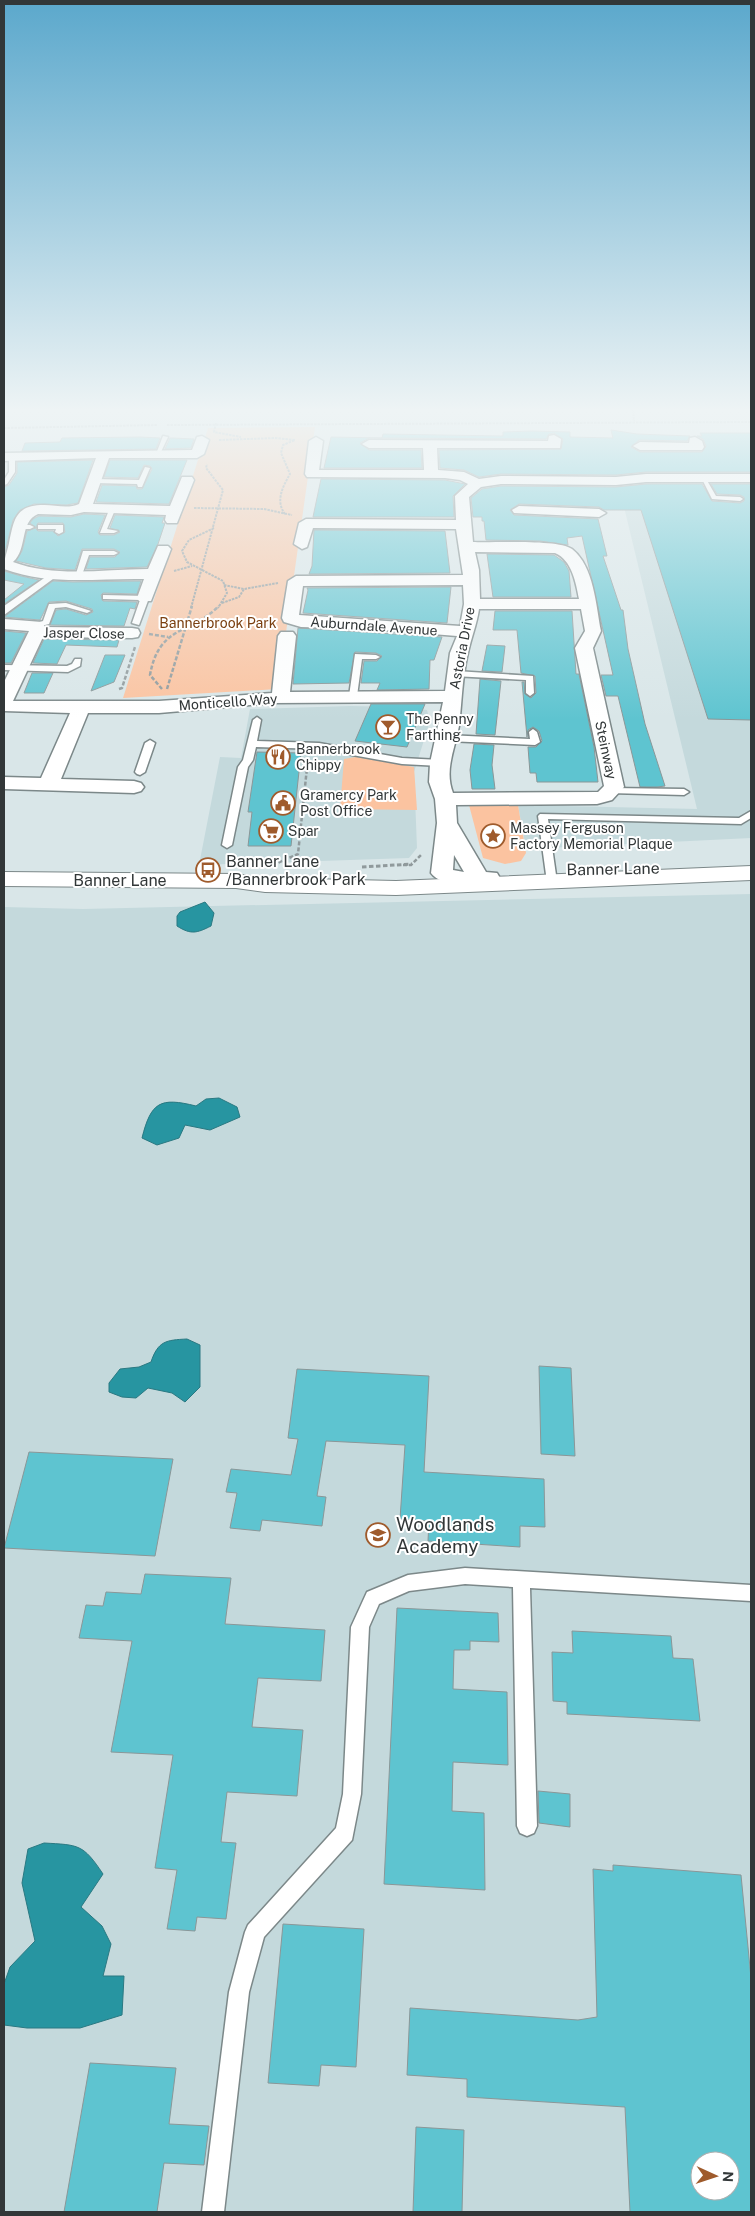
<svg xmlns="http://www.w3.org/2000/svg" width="755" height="2216" viewBox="0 0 755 2216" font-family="'Public Sans',sans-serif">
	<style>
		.built { fill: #c4d9dc; fill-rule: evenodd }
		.green { fill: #fbc3a0 }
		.water { fill: #2795a1; stroke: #2a7982 }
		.building { fill: #5ec4d0; stroke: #8a9798; fill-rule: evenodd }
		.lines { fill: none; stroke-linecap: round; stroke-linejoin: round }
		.service-casing { stroke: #7c8889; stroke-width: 3 }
		.minor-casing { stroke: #7c8889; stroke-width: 3 }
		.tertiary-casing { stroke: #7c8889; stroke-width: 2 }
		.path-far2 { stroke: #909a9c; stroke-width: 2; stroke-dasharray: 2.5 1; stroke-linecap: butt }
		.path-far1 { stroke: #909a9c; stroke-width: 2.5; stroke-dasharray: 4 2; stroke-linecap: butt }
		.path { stroke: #909a9c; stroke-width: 3; stroke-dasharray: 4.5 2.5; stroke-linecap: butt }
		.service { fill: #fff; fill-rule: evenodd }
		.minor { fill: #fff; fill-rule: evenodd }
		.tertiary { fill: #fff; fill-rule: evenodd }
		.labels { text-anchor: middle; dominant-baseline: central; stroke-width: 4; stroke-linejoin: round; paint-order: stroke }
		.far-park-label { font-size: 14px; fill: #7a3f10; stroke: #fff }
		.far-street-label { font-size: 14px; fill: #323738; stroke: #fff }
		.far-poi-label { font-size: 14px; fill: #323738; stroke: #fff; text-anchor: start }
		.poi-label { font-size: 16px; fill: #323738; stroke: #fff; text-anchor: start }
		.street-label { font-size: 16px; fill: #323738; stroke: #fff }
		.near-poi-label { font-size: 19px; fill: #323738; stroke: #fff; text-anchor: start }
	</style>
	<rect width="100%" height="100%" fill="#d9e6e8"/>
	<path class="built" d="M624 507 751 508V838L526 849 518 805 697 809Z
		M350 706 400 707 427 710 430 721 414 772 417 848 409 858 199 865 220 757 241 758 250 709Z
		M751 894V2212H4V907L83 909ZM700 2161H730V2191H700Z"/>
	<path class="green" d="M315 427 278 689 123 698 208 428Z
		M356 757 414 767 417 810 340 809 344 759Z
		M469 805H518L526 853 521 861 505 864 483 858Z"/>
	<path class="water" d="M205 902 214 913 211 926C197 933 191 935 177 926V916L180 912Z
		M219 1098 237 1107 240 1117 210 1130 185 1125 179 1138 157 1145 142 1138C151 1102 160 1097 196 1106L206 1099Z
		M187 1339 200 1345V1387L185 1402 172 1393 148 1388 136 1398 122 1397 109 1392V1383L120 1369 139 1367 151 1362C158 1341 166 1340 187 1339Z
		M44 1843C79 1845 83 1844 103 1874L81 1907 102 1926 111 1944 103 1976H124L122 2015 80 2028H27L4 2025V1984L10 1967 35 1941 22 1883 28 1849Z"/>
	<path class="building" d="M611 430 637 434 690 436 687 441 639 440 631 447 640 452H702L706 446 703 439 697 436H702L700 433H751V472H646L616 475 501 474 479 477 464 470 440 468 439 450 561 449 563 439 554 433 549 434 546 439 369 438 360 443 369 450H421L422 468H324L331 437 382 438 383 434 503 436V432L532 431 570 432V437L613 438Z
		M140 437 160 438 156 449 22 451 25 443 60 442 62 438Z
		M170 438H173L194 439 191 448 165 449Z
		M93 460 78 503 66 505 34 504 20 510 13 520 4 556V487L9 485 17 473V462Z
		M110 460H187L169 504 96 502 102 485 136 486 137 489H142L152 469 150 466 144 465 138 478 104 477Z
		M321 479 445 480 465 484 453 496 454 517H313Z
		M646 484H702L712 501 740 503 744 501V497L740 495 717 494 711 484H751V720L708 719 641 510H604L599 507 519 504 510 510 514 515 598 519 607 556H603L621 610H623L628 649 645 724 665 786 657 787H640L618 696H606L601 675H613L582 536 567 538 568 545 540 541 486 540 484 521H482V517H473L471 498 482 489 501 486 616 487Z
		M84 514 105 515 98 532 100 535H114L120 532 110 528 115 515 164 517 162 523H165L158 544 147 567 86 569 90 557H115L120 552 114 549H82L75 570 46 568 16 561 22 551 27 531 36 528 30 523 33 519 39 516 71 517ZM38 523H63L65 532 58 536 53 531H38L36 529Z
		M314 530 445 531 450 573 309 574 312 566Z
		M487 554 554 555 564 562 569 571 571 597H493Z
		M4 571 21 576 39 580 4 604V600L24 584 4 580Z
		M53 581 73 582 141 581 137 594 103 593 101 595 103 601 137 602 135 609 130 608 124 626 50 625 56 610 66 609 86 615 93 612 92 609 66 601 49 602 40 620 4 617Z
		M451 587 447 623 303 613 308 590 307 588Z
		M495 611H572L576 674H579L594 747 598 782H537L536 773H530L528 747H536L542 741 539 731 533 727 528 730 527 737 522 682H524L525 694 531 698 536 693 535 676 521 673 517 630H493Z
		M298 628 442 637 434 660H430L429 689 377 690 380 683H361L364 661H377L382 656 376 653 355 652 349 683 293 684Z
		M4 631 26 633 11 663H4Z
		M44 639 119 640 117 647 66 645 57 664 33 663Z
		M487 645 505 646 502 672 482 671Z
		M105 655H125L114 682 91 691Z
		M32 673H53L44 693H24Z
		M480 679 501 681 495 735 476 734Z
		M371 704H425L407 747 355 741Z
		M474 744 494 745 492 765 495 789H472L470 770Z
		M257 752 301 753 291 846H248L252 812H248Z
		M539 1366 571 1368 575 1456 541 1454Z
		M297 1369 429 1376 424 1472 544 1479 545 1527 520 1526V1547L428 1541 429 1521 400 1519 405 1445 326 1441 317 1496 326 1497 322 1526 262 1520 260 1531 230 1528 237 1493 226 1492 231 1469 291 1475 298 1439 288 1438Z
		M29 1452 173 1459 155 1556 4 1548Z
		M145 1574 231 1578 225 1624 325 1630 321 1681 258 1678 252 1727 303 1730 297 1796 227 1792 221 1842 236 1843 226 1919 197 1917 195 1931 167 1929 177 1870 155 1868 173 1755 111 1752 132 1641 79 1638 86 1605 103 1606 106 1592 141 1594Z
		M397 1608 498 1613 499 1642 470 1641V1650H454L453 1689 507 1692 508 1765 453 1762 452 1811 484 1813 485 1890 384 1884Z
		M572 1631 671 1636 673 1658 693 1659 700 1721 567 1714V1702L553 1701 552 1652 573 1653Z
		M538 1791 570 1794V1827L539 1823Z
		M613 1865 741 1875 751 1978V2212H630L625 2107 467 2097V2079L407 2075 410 2008 578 2020 597 2017 593 1869 613 1871ZM700 2161H730V2191H700Z
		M283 1924 364 1929 356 2067 321 2065 319 2086 268 2083Z
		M90 2063 176 2068 169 2124 209 2126 204 2165 164 2163 157 2212H64Z
		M416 2127 464 2130 462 2212H413Z"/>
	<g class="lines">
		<g class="service-casing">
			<path id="service" d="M163 436 168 437 160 454H156Z
				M12 455 15 457V472L7 484 4 485V480L9 472V457Z
				M145 467 150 468 142 487H138L137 484 94 483 91 481 94 479 139 480Z
				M701 477H705L716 496 740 497 743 499 740 501 712 499Z
				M112 508 115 510 107 529 118 531 114 533H100L109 510Z
				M19 525H30L34 527 30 529H16V525Z
				M41 525H63V532L59 534 55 532 56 529H38V525Z
				M83 551H114L118 553 114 555H89L82 575 75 577Z
				M50 574 57 576 4 615V606Z
				M103 595 148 596 149 598 139 625 132 623 140 600 106 599H103Z
				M66 603 91 611 87 613 66 607 55 608 49 624 33 628V624L43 621 49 604Z
				M355 654 376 655 380 657 376 659H362L357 696 353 699 349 696Z
				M75 659H81L80 666 68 672 4 670V665L67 666 72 664Z
				M456 671 533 676 534 693 530 696 526 693V680L453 676V672Z
				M257 717 261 720 257 741 319 743 402 758 440 760 445 763 440 766 402 764 319 749 256 747 253 760 248 767 232 845 227 848 222 845 238 767 243 760 253 720Z
				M533 729 537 732 540 742 535 745 447 741 442 738 447 735 530 739 529 732Z
				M150 740 155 743 145 772 140 775 137 774 135 772 145 743Z
				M612 788 684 789 689 792 684 795 609 793 607 791Z
				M751 811V818L741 824 548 819 557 882 552 885 547 882 538 816 540 814 739 818Z
				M465 1568 751 1585V1601L530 1588 537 1826 534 1833 527 1836 520 1833 517 1826 513 1587 465 1584 409 1591 379 1604 369 1627 361 1794 352 1840 264 1937 249 1992 224 2212H202L229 1992 245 1932 248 1925 336 1828 343 1794 351 1627 367 1592 408 1575Z"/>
		</g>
		<g class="minor-casing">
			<path id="minor" d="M554 435 561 439 560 448H437L438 470 464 472 479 479 501 476 616 477 646 474H751V482H646L616 485 501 484 481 487 469 497 473 542C493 543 558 539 572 549 594 566 596 606 601 631L593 648 624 787 612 800 597 804 456 805 457 823 486 872 497 873 500 878C494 886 480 891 470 889L468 885C456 884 438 883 431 873L437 823 435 799 429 782 430 763 443 702 273 703 159 713H88L61 779 134 781 141 783 144 787 141 791 134 793 4 789V777L41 778 70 713 4 711V682L29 631 4 629V619L42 622 45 627 132 628 138 629 140 633 138 637 132 638 43 637 13 701H159L272 693 278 636 281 632H293L296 636 290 692 445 691 450 653 457 636 370 629 301 627 284 622 282 618 288 581 296 576 463 575 456 529 313 528 307 547 302 549 294 544 299 523 306 519 456 520 455 496 468 484 460 480 445 478 307 477 305 474 309 441 316 437 323 441 319 470H424L423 448H369L362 444 369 440 548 441 549 436ZM475 552 555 553C572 560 576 583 579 599H480L479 570ZM463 585 464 604 460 626 299 615 303 586ZM479 609H581L585 631 575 648 604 786 598 792 453 793C444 770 455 749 459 726 462 702 462 677 468 653 471 638 477 624 479 609ZM454 855 464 872 453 870Z
				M202 436 209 440 204 454 197 458H109L93 504 170 506 182 477H192L194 480 177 523H167L165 520 166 515 84 512 71 515 38 514C19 522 28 549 13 562 56 578 103 569 148 569L158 546H168L171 549 151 601H139L137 598 144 579C96 578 50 586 4 569 4 558 7 553 9 543 14 520 15 505 44 505 56 505 68 509 79 504L96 458 4 461V453L192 450 197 437Z
				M695 437 702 441 704 447 702 450H640L633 446 640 442 689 443 690 438Z
				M519 506 599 509 606 513 599 517 514 513 512 510Z"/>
		</g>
		<g class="tertiary-casing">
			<path id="tertiary" d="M751 866V880L396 895 265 892 236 888 4 886V872L236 874 265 878 396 881Z"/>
		</g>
		<path class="path-far2" d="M633 410 634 421
			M216 423 214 432 241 437
			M167 425 751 422
			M4 428 158 425
			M219 440 275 438 295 440 283 445 281 453 290 474C283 486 275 501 285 514
			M194 508 264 509 292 515
			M214 528 189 540 182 551 187 562 223 581 227 593 218 608
			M174 571 192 566
			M224 585 244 589 278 583
			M222 603 239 597 244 589
			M191 608 223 490 206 468 207 464"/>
		<path class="path-far1" d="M149 634 168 637
			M119 689 122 688 135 647
			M162 689 150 675C159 625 189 635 219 606
			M167 689 192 606
			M273 865 298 854 308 758
			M403 865H411L422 854"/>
		<path class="path" d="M271 866 275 864
			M362 867 412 864"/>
		<use href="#service" class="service"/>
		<use href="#minor" class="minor"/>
		<use href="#tertiary" class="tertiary"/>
	</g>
	<linearGradient id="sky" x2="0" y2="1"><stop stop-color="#5ba8cc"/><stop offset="0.57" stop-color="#eef4f5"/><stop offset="1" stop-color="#eef4f5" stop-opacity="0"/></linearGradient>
	<rect width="755" height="720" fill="url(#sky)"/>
	<defs>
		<g id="bar-ring" transform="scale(1.25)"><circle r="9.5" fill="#fff" stroke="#9f5b2c" stroke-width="1.5"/><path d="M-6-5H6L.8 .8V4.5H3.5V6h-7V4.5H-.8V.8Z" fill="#9f5b2c"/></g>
		<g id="restaurant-ring" transform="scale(1.25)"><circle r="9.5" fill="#fff" stroke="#9f5b2c" stroke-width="1.5"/><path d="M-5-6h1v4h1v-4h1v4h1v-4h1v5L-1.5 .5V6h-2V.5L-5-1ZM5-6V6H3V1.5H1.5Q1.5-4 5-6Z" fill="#9f5b2c"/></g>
		<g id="civic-ring" transform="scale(1.25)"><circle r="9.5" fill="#fff" stroke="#9f5b2c" stroke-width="1.5"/><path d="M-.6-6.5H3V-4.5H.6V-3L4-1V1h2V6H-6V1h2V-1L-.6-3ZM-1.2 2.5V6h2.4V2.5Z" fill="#9f5b2c"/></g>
		<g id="supermarket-ring" transform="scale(1.25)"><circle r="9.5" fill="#fff" stroke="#9f5b2c" stroke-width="1.5"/><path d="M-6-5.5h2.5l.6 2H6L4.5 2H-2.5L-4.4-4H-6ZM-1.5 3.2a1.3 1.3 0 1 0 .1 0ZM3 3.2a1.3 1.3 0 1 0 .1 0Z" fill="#9f5b2c"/></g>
		<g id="sight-ring" transform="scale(1.25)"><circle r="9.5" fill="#fff" stroke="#9f5b2c" stroke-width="1.5"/><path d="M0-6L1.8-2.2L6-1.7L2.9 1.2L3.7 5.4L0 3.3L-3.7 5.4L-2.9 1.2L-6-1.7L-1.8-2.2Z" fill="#9f5b2c"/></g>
		<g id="bus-ring" transform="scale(1.25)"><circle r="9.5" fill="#fff" stroke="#9f5b2c" stroke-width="1.5"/><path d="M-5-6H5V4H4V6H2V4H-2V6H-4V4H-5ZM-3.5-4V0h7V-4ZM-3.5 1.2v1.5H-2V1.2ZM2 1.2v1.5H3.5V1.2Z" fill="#9f5b2c"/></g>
		<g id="school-ring" transform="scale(1.25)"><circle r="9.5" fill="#fff" stroke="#9f5b2c" stroke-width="1.5"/><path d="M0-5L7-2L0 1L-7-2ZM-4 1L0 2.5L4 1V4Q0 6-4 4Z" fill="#9f5b2c"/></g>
	</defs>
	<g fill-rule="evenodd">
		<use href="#bar-ring" x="388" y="727"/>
		<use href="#restaurant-ring" x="278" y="757"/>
		<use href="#civic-ring" x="283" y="803"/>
		<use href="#supermarket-ring" x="271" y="831"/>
		<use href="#sight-ring" x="493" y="836"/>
		<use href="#bus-ring" x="208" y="870"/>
		<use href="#school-ring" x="378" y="1535"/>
	</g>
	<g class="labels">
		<g class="far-park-label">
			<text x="218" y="623">Bannerbrook Park</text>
		</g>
		<g class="far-street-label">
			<text transform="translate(374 626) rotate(4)">Auburndale Avenue</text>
			<text transform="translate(84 633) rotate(1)">Jasper Close</text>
			<text transform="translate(462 648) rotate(-79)">Astoria Drive</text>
			<text transform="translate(228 702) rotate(-4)">Monticello Way</text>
			<text transform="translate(606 750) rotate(78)">Steinway</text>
		</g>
		<g class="far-poi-label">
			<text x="406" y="719">The Penny<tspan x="406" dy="16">Farthing</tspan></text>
			<text x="296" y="749">Bannerbrook<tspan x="296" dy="16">Chippy</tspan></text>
			<text x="300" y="795">Gramercy Park<tspan x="300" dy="16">Post Office</tspan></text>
			<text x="510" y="828">Massey Ferguson<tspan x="510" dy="16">Factory Memorial Plaque</tspan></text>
			<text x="288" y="831">Spar</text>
		</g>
		<g class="poi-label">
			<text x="226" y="861">Banner Lane<tspan x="226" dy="18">/Bannerbrook Park</tspan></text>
		</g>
		<g class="street-label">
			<text transform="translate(613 869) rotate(-1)">Banner Lane</text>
			<text x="120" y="880">Banner Lane</text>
		</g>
		<g class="near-poi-label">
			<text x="396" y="1524">Woodlands<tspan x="396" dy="22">Academy</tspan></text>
		</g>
	</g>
	<rect width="755" height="2216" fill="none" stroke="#323738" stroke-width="10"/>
	<g transform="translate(715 2176) rotate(93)"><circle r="24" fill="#ffffff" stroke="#adafaf"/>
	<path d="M0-4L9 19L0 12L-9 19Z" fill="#9f5b2c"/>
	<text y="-8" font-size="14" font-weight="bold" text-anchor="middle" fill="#323738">N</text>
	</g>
</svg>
